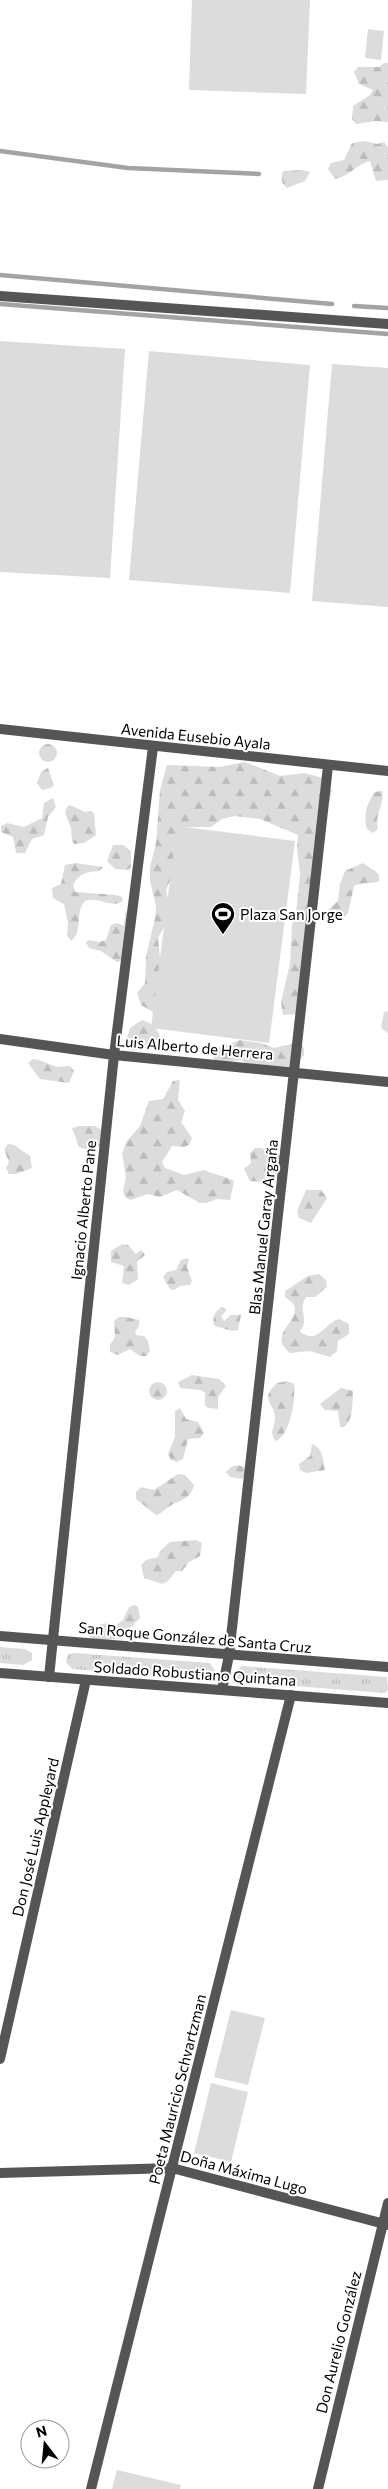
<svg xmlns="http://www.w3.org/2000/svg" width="388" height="2489" viewBox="0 0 388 2489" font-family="Commissioner,sans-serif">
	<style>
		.grass { fill: url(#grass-tufts) }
		.forest { fill: url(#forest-firs) }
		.pitch { fill: #dcdcdc }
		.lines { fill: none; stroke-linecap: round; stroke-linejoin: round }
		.stream { stroke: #a3a3a3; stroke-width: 4.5 }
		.minor { stroke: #555; stroke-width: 10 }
		.tertiary { stroke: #555; stroke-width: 10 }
		.labels { text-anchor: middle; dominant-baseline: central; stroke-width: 4; stroke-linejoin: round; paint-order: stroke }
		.street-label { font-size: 15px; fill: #000; stroke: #fff }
		.poi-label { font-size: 15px; fill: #000; stroke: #fff; text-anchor: start }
	</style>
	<defs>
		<pattern id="grass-tufts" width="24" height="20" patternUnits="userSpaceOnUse" patternTransform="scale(1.25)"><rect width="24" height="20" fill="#dcdcdc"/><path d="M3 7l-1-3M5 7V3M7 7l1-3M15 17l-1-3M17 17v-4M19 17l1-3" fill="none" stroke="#bbb"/></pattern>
		<pattern id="forest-firs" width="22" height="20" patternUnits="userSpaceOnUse" patternTransform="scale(1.25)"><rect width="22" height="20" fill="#dcdcdc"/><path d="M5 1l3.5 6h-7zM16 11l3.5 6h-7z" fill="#bbb"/></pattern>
	</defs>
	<rect width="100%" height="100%" fill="#fff"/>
	<path class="grass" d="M0 1647 25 1649 32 1653V1660L23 1665 0 1663Z
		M74 1653 210 1663 215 1671 208 1679 72 1669 66 1662 68 1654Z
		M242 1666 387 1677 388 1690 385 1693 240 1682 236 1675 238 1669Z"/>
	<path class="forest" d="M384 63H388V122L376 121 356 124 352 119 353 106 370 95 373 90 359 84 354 72 358 67H379Z
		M365 141 377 144 384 142 388 147V180L376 181 370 161C357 164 348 177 335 179L328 169 331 163 344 160 352 143Z
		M303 170 310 172 305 181 287 188C281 183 281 179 283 171Z
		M39 753a9 9 0 1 1 18 0a9 9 0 1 1-18 0Z
		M245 762 280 776 304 773 327 779 332 791 316 852 310 927 304 939 306 964 296 1014 283 1015 281 1002 290 964 292 925 296 913 300 874 297 848 298 835 260 819 234 816 222 819 211 827H185L177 865 166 890 171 914 158 938 165 1010 153 1012 141 1005 137 993 145 983 146 957 155 918 156 906 150 881V867L156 843 160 790 167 765 219 767Z
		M48 768 54 785 51 788 42 790 37 783 41 772Z
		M382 791C385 804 374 815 378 829L373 833 367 829C363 817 367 802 375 792Z
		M53 798 56 807 48 817 44 835 32 839 25 853H16L13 837 1 832V826L7 823 24 827 42 818 44 803Z
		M70 805 85 812 91 811 94 813 96 835 84 843 74 844 72 841 71 828 65 813 67 807Z
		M113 845H123L131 851V867L128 870 115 869 107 861Z
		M76 863 103 867 99 871C87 872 79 873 73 885L75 892 116 895 122 897 123 899 122 902C109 908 99 896 85 901 74 913 84 931 71 941L67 936 68 923 64 904 53 898 52 888 61 884 65 865Z
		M363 863 379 874V881C371 885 363 881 354 886L348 913 343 918 328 916V910L338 901 340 884 345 871Z
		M130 905 123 960 117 962 101 951 89 948 86 942 89 940 99 942 106 940 111 925 117 923 124 926 125 914Z
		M388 1011V1033L381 1028 384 1012Z
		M142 1020 154 1025 160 1036 152 1046 132 1051 126 1041 130 1028Z
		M240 1040 261 1043 274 1048 300 1042 304 1048V1055L289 1070 264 1074 241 1060 222 1064 215 1062 213 1055 215 1049Z
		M33 1059 39 1060 57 1067 70 1066 74 1071 69 1083 40 1079 28 1063Z
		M180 1080 178 1100 185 1111 181 1122 192 1138 189 1145 184 1147 172 1146 162 1162 165 1168 184 1175 204 1170C213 1174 227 1177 234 1181L230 1200 217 1199 206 1203H200L177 1190 160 1197 148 1194 130 1200 125 1197 123 1190 126 1178 122 1153 127 1141 140 1126 149 1101 163 1099 173 1081Z
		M79 1126H95L104 1131 100 1146 85 1149 79 1147 72 1128Z
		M8 1144 14 1145 30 1156 32 1168 16 1174H9L6 1168 9 1162 4 1149Z
		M255 1148H262L268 1154 281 1155 280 1176 264 1182 250 1181 244 1169 251 1163 250 1153Z
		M306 1190H321L327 1198 311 1223 299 1218 297 1211Z
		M122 1244 128 1245 136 1254 141 1250 145 1255 137 1262 138 1279 129 1285 122 1283 124 1266 111 1262V1251Z
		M187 1258 189 1260 187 1267 192 1281 190 1285 180 1286 174 1290 170 1289 163 1277 167 1272 176 1270 181 1260Z
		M319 1274 326 1280 327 1287 315 1297H306C300 1306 304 1312 304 1321 304 1326 302 1328 300 1332 319 1345 324 1323 339 1319L349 1324V1334L338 1341 337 1351 330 1357 310 1351 290 1353C266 1334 301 1322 294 1305 293 1302 288 1300 285 1297V1291L308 1276Z
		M222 1307 227 1310 221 1316 224 1321 231 1315H241L238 1330 232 1331 215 1326C211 1320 215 1310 222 1307Z
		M126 1317 139 1320V1326L135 1332 136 1335 144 1336 148 1341 150 1351 146 1356H140L130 1349 118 1355 110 1352V1345L115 1337 114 1321 119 1317Z
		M192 1375 219 1379 226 1386 218 1397V1409L208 1408 205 1406V1393L201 1390 180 1388 178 1382Z
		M287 1381 294 1384C296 1399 290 1435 276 1441 268 1433 275 1427 275 1419 276 1404 258 1400 277 1383Z
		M149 1391a9 9 0 1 1 18 0a9 9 0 1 1-18 0Z
		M341 1388 353 1391C352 1403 354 1419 344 1427H340L338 1411 325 1410 320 1404Z
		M180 1408 186 1419 198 1422 204 1433 200 1438 188 1439 183 1459 177 1462 171 1460 168 1454 175 1437V1411Z
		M312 1444C323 1448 323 1460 325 1470L306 1473 300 1470 299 1464 310 1456Z
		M238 1465 244 1467 248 1472 242 1479 230 1477 226 1472 231 1467Z
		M178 1474 185 1475 194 1485C190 1500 181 1499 170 1506 164 1509 163 1513 156 1515L136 1499V1492L141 1487 154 1490Z
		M196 1540 202 1543 200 1556 189 1562 182 1571H176L168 1581 162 1584 144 1578 141 1565 146 1560 158 1557 160 1551 170 1542Z
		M135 1605 138 1607 140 1618 129 1629 127 1636C115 1640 96 1643 86 1634L85 1627 109 1623 114 1627 123 1620 129 1607Z"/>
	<path class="pitch" d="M192 0H310L306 94 189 90Z
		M368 29 384 31 381 60 365 58Z
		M0 341 125 349 110 578 0 572Z
		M149 351 310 365 290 593 129 580Z
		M332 364 388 368V607L312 601Z
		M177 826 295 841 269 1043 151 1028Z
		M231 2010 265 2018 248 2085 214 2077Z
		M211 2083 248 2092 231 2162 194 2153Z
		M117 2470 181 2485 180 2489H112Z"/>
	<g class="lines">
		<path class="stream" d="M0 151 128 168 259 174
			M0 275 332 304
			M0 304 388 334
			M354 306 388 308"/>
		<path class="minor" d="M0 1039 114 1055 388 1082
			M49 1677 114 1055 153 747
			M222 1690 229 1655 328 766
			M0 2059 86 1680
			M0 2173 172 2168 388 2225
			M91 2489 291 1695
			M318 2489 388 2203"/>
		<path class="tertiary" d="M0 296 388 324
			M0 729 388 771
			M0 1636 388 1667
			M0 1673 388 1703"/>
	</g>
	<defs>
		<g id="stadium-pin" transform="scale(1.25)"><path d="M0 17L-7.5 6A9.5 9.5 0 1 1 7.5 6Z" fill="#000" stroke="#fff"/><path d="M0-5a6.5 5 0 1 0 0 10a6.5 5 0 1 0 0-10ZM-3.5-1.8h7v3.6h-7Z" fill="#fff"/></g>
	</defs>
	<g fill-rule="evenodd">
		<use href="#stadium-pin" x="223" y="914"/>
	</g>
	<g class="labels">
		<g class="street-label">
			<text transform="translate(196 736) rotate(6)">Avenida Eusebio Ayala</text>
			<text transform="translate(195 1047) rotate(5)">Luis Alberto de Herrera</text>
			<text transform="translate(83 1210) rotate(-84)">Ignacio Alberto Pane</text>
			<text transform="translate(263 1227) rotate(-84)">Blas Manuel Garay Argaña</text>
			<text transform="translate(195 1637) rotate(5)">San Roque González de Santa Cruz</text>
			<text transform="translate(195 1673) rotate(4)">Soldado Robustiano Quintana</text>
			<text transform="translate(35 1837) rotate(-77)">Don José Luis Appleyard</text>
			<text transform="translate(177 2089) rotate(-76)">Poeta Mauricio Schvartzman</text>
			<text transform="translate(244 2172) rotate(15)">Doña Máxima Lugo</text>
			<text transform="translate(338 2342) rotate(-76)">Don Aurelio González</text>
		</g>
		<g class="poi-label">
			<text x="240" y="914">Plaza San Jorge</text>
		</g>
	</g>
	<g transform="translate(45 2444) rotate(344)"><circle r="24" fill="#ffffff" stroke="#999999"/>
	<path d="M0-4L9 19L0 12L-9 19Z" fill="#000000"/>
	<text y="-8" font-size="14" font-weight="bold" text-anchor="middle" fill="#000000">N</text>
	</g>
</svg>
